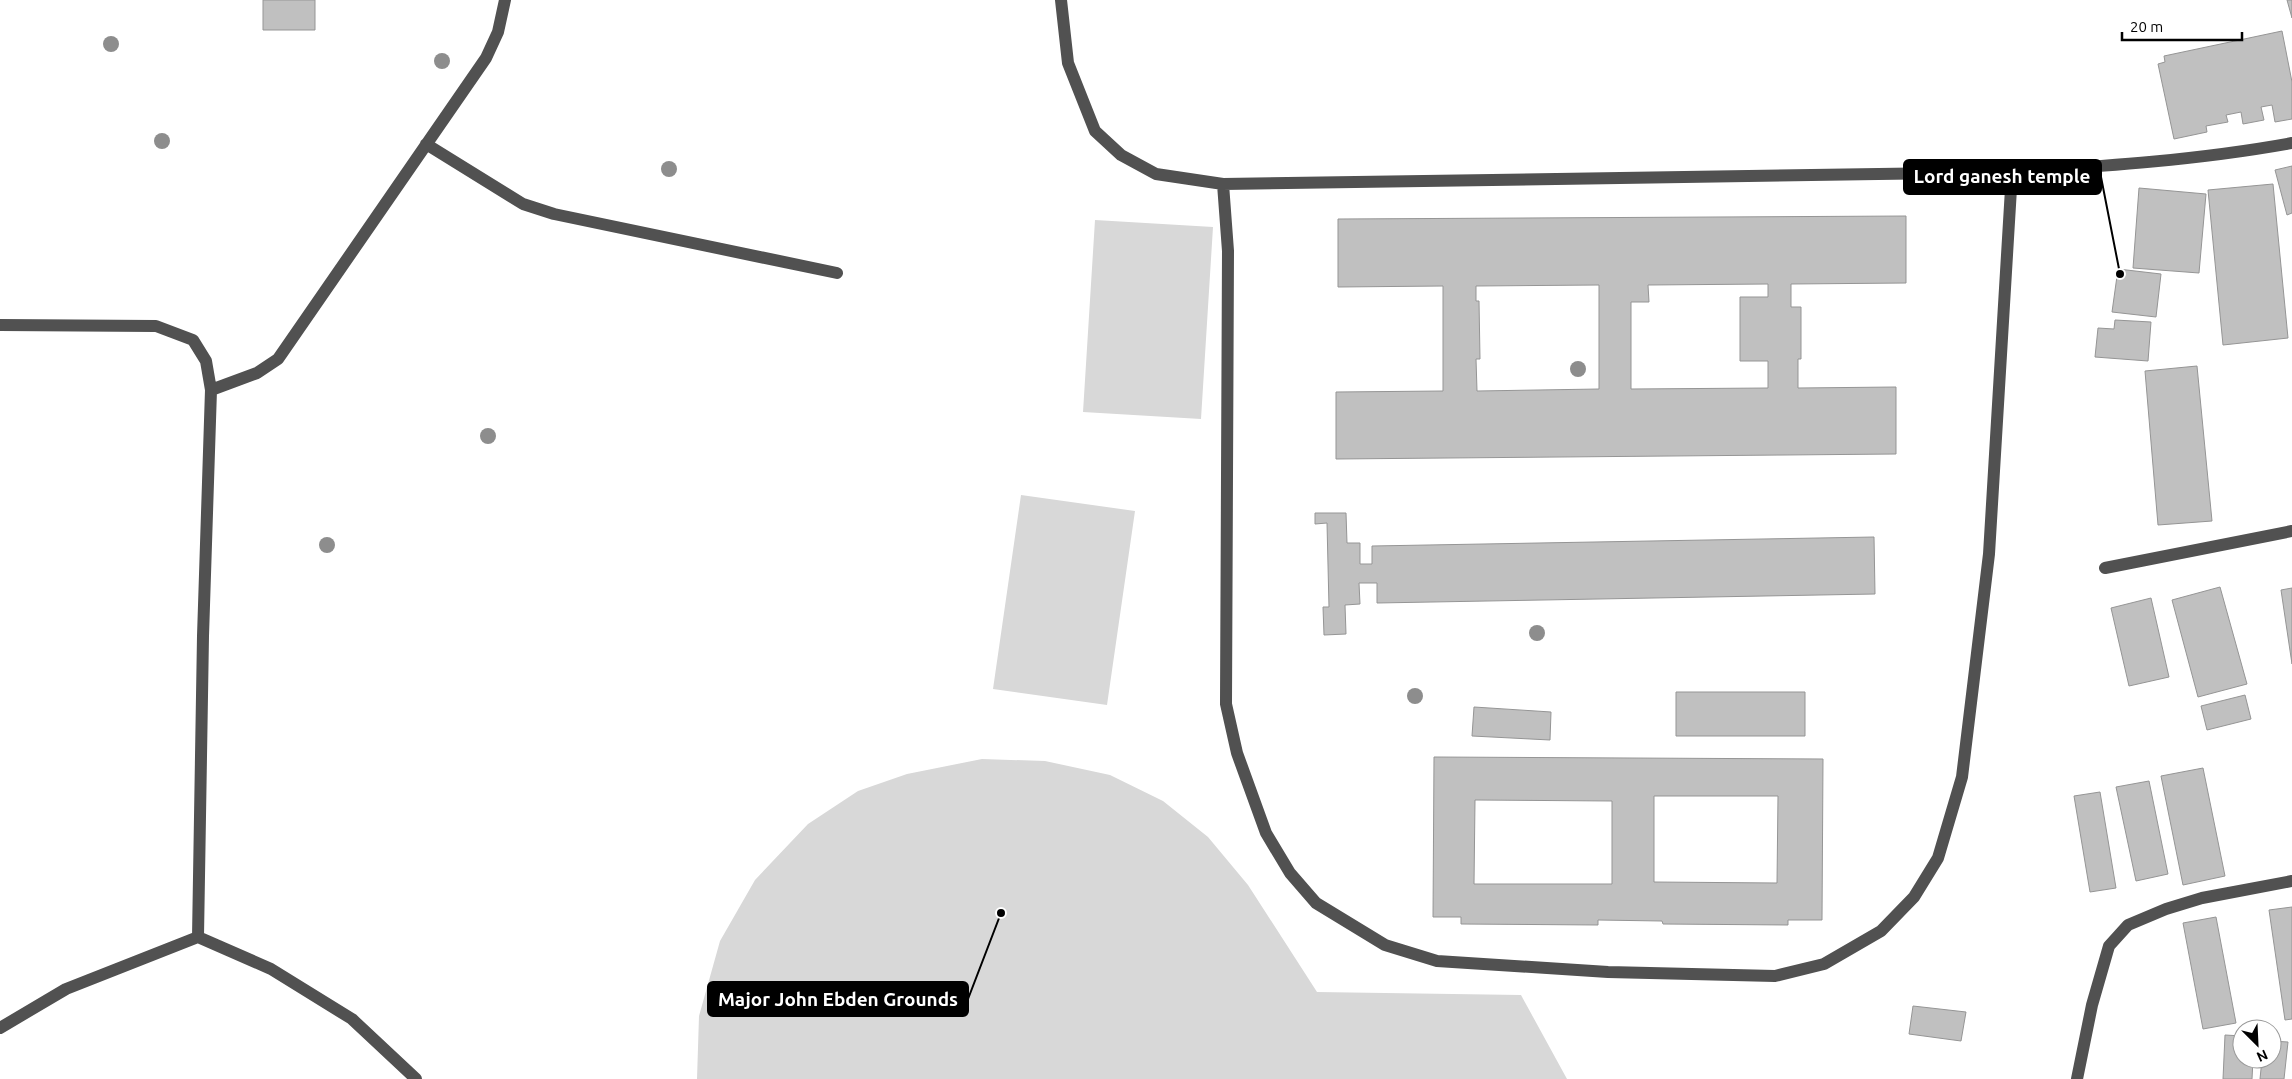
<svg xmlns="http://www.w3.org/2000/svg" width="2292" height="1079" viewBox="0 0 2292 1079" font-family="Ubuntu,sans-serif">
	<style>
		.green { fill: #d8d8d8 }
		.building { fill: #c0c0c0; stroke: #959595; fill-rule: evenodd }
		.lines { fill: none; stroke-linecap: round; stroke-linejoin: round }
		.minor { stroke: #515151; stroke-width: 12 }
		.tree { fill: #8d8d8d }
		.leader { fill: none; stroke: #000; stroke-width: 2 }
		.callout-dot { fill: #000; stroke: #fff; stroke-width: 2 }
		.callout { fill: #000; stroke: #000; stroke-width: 2 }
		.callout-label { font-size: 19px; text-anchor: middle; font-weight: bold; fill: #fff }
	</style>
	<rect width="100%" height="100%" fill="#fff"/>
	<path class="green" d="M1095 220 1213 227 1201 419 1083 412Z
		M1021 495 1135 511 1107 705 993 689Z
		M982 759 1045 761 1110 775 1163 801 1208 837 1248 885 1317 992 1521 995 1567 1079H697L699 1016 720 941 755 880 808 824 858 791 907 774Z"/>
	<path class="building" d="M263 0H315V30H263Z
		M2287 0H2292V18Z
		M2282 31 2292 82V119L2275 122 2272 105 2261 107 2264 120 2243 124 2241 112 2226 115 2228 122 2206 126 2207 132 2174 139 2158 64 2165 62 2164 56Z
		M2292 166V213L2287 215 2275 170Z
		M2273 184 2288 338 2223 345 2208 190Z
		M2139 188 2206 194 2199 273 2133 268Z
		M1906 216V283L1791 284V307H1801V359H1798V388L1896 387V454L1336 459V392L1443 391V286L1338 287V219ZM1768 284V297H1740V361H1768V388L1631 389V302H1649L1648 285ZM1599 285V389L1477 391 1476 359H1480L1479 301H1476V286Z
		M2118 269 2161 274 2156 317 2112 312Z
		M2115 320 2151 322 2148 361 2095 357 2098 328 2114 329Z
		M2197 366 2212 521 2158 525 2145 371Z
		M1315 513H1346L1347 543H1360V564H1372V546L1874 537 1875 594 1377 603V583H1359L1360 604 1345 605 1346 634 1324 635 1323 607H1329L1327 523 1315 524Z
		M2220 587 2247 684 2198 697 2172 600Z
		M2292 588V664L2281 590Z
		M2151 598 2169 677 2129 686 2111 608Z
		M1676 692H1805V736H1676Z
		M2245 695 2251 719 2207 730 2201 706Z
		M1474 707 1551 712 1550 740 1472 736Z
		M1434 757 1823 759 1822 920H1788V925L1663 924 1662 921 1598 920V925L1461 924V917H1433ZM1654 796H1778L1777 883 1654 882ZM1475 800 1612 801V884H1474Z
		M2203 768 2225 876 2183 885 2161 776Z
		M2149 781 2168 874 2136 881 2116 787Z
		M2100 792 2116 888 2090 892 2074 796Z
		M2292 907V1019L2285 1020 2269 910Z
		M2216 917 2236 1023 2203 1029 2183 923Z
		M1913 1006 1966 1012 1961 1041 1909 1034Z
		M2225 1035 2242 1036V1059H2253L2252 1079H2223Z
		M2272 1041 2288 1042 2284 1079H2260L2262 1059H2272Z"/>
	<g class="lines">
		<path class="minor" d="M1061 0 1068 63 1095 131 1121 155 1156 174 1223 184 1228 251 1226 704 1237 753 1266 833 1290 873 1316 903 1385 945 1437 961 1608 972 1775 976 1824 964 1881 931 1914 897 1938 858 1962 777 1989 554 2012 172
			M426 144 523 204 554 214 837 273
			M1223 184 2012 172C2106 166 2199 160 2292 143
			M0 325 156 326 193 340 206 361 211 390 203 636 198 937 271 969 352 1019 416 1079
			M211 390 257 373 278 359 486 58 498 32 505 0
			M2105 568 2292 531
			M0 1028 66 989 198 937
			M2077 1079 2092 1005 2109 946 2128 925 2166 909 2202 898 2292 881"/>
	</g>
	<g class="tree">
		<circle cx="111" cy="44" r="8"/>
		<circle cx="442" cy="61" r="8"/>
		<circle cx="162" cy="141" r="8"/>
		<circle cx="669" cy="169" r="8"/>
		<circle cx="1578" cy="369" r="8"/>
		<circle cx="488" cy="436" r="8"/>
		<circle cx="327" cy="545" r="8"/>
		<circle cx="1537" cy="633" r="8"/>
		<circle cx="1415" cy="696" r="8"/>
	</g>
	<path class="leader" d="M2120 274L2101 177M1001 913L968 999"/>
	<g class="callout-dot">
		<circle cx="2120" cy="274" r="5"/>
		<circle cx="1001" cy="913" r="5"/>
	</g>
	<g class="callout">
		<rect x="1904" y="160" width="197" height="34" rx="5"/>
		<rect x="708" y="982" width="260" height="34" rx="5"/>
	</g>
	<g class="callout-label">
		<text x="2002" y="183">Lord ganesh temple</text>
		<text x="838" y="1006">Major John Ebden Grounds</text>
	</g>
	<g transform="translate(2257 1044) rotate(156)"><circle r="24" fill="#ffffff" stroke="#999999"/>
	<path d="M0-4L9 19L0 12L-9 19Z" fill="#000000"/>
	<text y="-8" font-size="14" font-weight="bold" text-anchor="middle" fill="#000000">N</text>
	</g>
	<path d="M2122 32v8h120v-8" fill="none" stroke="#000000" stroke-width="2.5"/>
	<text x="2130" y="32" font-size="15" fill="#000000" stroke="#ffffff" stroke-width="4" paint-order="stroke">20 m</text>
</svg>
